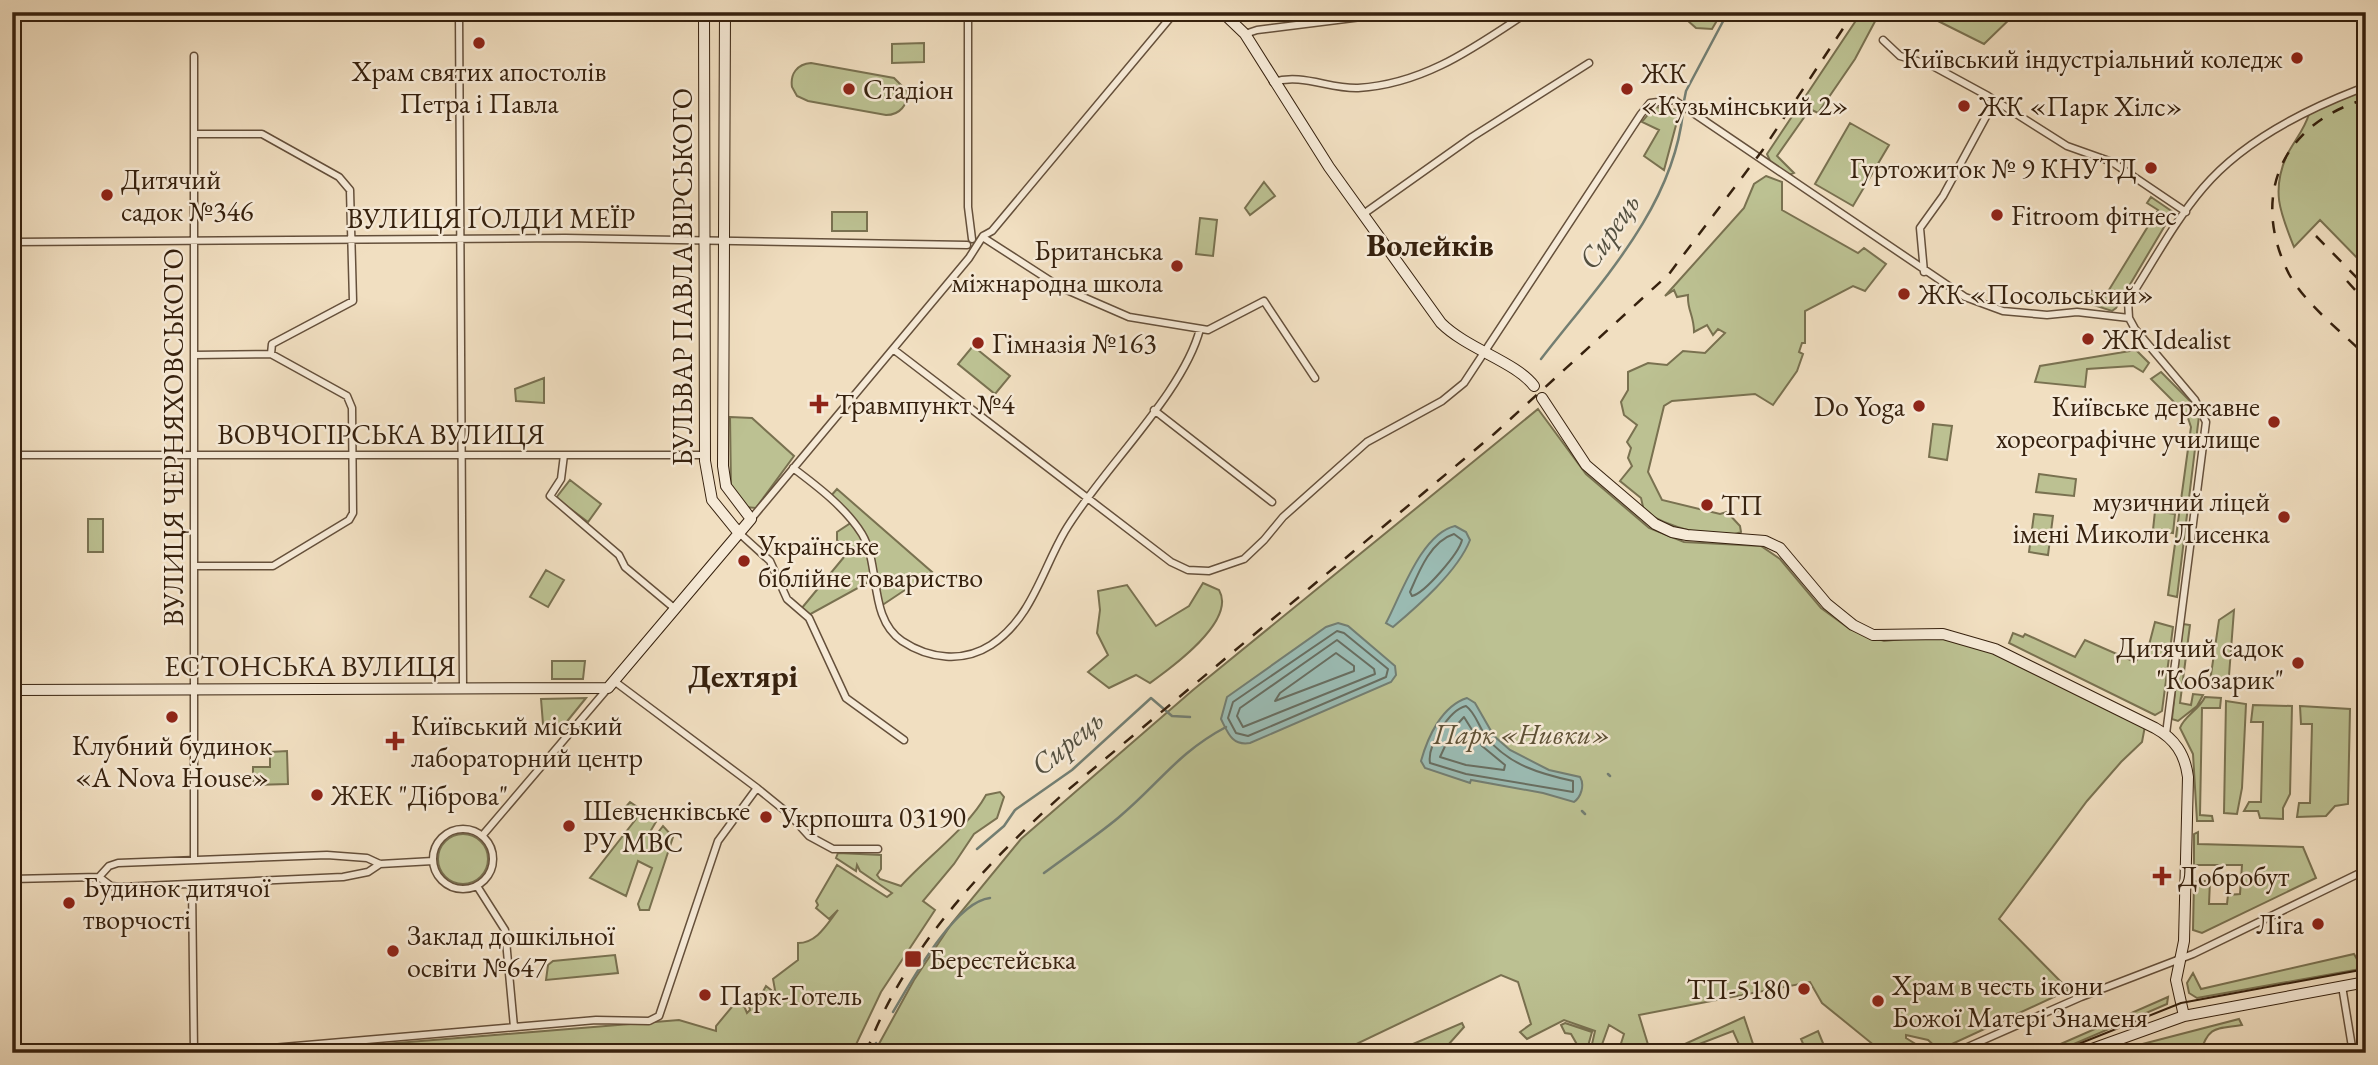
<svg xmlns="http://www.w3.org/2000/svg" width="2378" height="1065" viewBox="0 0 2378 1065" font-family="'EB Garamond',serif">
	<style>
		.green { fill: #bcc192; stroke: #797150; stroke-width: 2 }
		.water { fill: #9bbcb4; stroke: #737e72; stroke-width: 2 }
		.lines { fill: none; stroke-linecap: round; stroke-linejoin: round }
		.shore { stroke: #686e61; stroke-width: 2 }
		.stream { stroke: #737e72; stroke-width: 2.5 }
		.street-casing { stroke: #65503b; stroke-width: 9 }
		.secondary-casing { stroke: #36210e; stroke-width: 12 }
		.street { stroke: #f6ead7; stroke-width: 6 }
		.secondary { stroke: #f6ead7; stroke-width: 10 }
		.tram { stroke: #36210e; stroke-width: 2 }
		.rail { stroke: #36210e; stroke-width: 2.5; stroke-dasharray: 12 12; stroke-linecap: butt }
		.poi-dot { fill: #8f2418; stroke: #f6ead7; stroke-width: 2.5 }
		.labels { text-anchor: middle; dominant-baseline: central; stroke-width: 5; stroke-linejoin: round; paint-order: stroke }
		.poi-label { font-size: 28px; fill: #36210e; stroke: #f6ead7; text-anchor: start }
		.street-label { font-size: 28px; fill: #36210e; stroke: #f6ead7 }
		.park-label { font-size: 28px; font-style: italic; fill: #5e5136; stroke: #f6ead7 }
		.water-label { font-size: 30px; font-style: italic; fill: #545040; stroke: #f6ead7 }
		.quarter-label { font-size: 32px; font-weight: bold; fill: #36210e; stroke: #f6ead7 }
	</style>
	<rect width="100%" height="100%" fill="#f1dfc1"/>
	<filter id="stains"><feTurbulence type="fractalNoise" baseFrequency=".00286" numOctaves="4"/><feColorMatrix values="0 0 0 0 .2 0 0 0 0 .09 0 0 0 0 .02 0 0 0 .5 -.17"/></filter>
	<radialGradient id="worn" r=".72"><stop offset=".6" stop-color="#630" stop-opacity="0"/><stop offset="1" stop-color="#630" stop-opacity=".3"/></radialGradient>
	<path class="green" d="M1678 12H1722L1712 29 1696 28Z
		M1880 12 1855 59 1818 113 1810 109 1777 156 1794 173 1789 175 1771 163 1767 154 1861 13Z
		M1920 12H2017L1984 44Z
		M2364 12H2366V267L2320 220 2294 247C2281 214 2271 193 2286 157 2293 142 2304 131 2309 114L2361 90Z
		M924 43V62L892 63V44Z
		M811 63 894 78 907 91C908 105 900 115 886 115L808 101 797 96 792 87C790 74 797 64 811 63Z
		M1654 107 1680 110 1664 170 1644 156 1659 130 1642 122Z
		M1850 123 1889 145 1853 206 1815 184Z
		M1766 176 1782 182V210L1858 253 1864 248 1886 264 1865 291 1853 286 1805 311V343H1802L1799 352 1803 354 1797 371 1773 405 1755 394 1672 401 1664 406 1648 472 1662 500 1720 514 1727 512 1740 526 1741 532C1717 543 1664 525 1644 511L1641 498 1620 481 1632 466 1628 458 1631 448 1627 442 1637 425 1624 415 1621 402 1628 390V372L1648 363 1667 365 1683 351 1705 353 1725 333 1718 329 1713 335 1707 325 1694 332C1694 315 1687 310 1688 295L1677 297 1674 290 1665 296 1744 208 1754 184Z
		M1264 182 1275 196 1250 215 1245 208Z
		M2151 197 2173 212 2116 308 2112 311 2087 303 2092 291 2104 298 2158 210 2147 203Z
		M867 212V231H832V212Z
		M1200 218 1217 220 1213 256 1196 254Z
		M973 346 1010 376 995 394 958 364Z
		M2136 350 2149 363 2143 372 2133 366 2087 369 2085 387 2035 382 2040 366Z
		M2161 372 2192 403 2199 416 2177 597 2168 595 2191 427 2187 415 2151 379Z
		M544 378V403L516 401 515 389Z
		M1538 409 1586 474 1649 528 1684 542 1761 546 1780 559 1821 608 1850 629 1884 641 1933 636 1990 650 2145 726 2142 742 2121 762 2087 801 1999 919 2069 990 1939 1050 1928 1040 1906 1035V1038L1930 1053H1878L1875 1046 1822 1003 1810 982 1639 1015 1650 1051 1685 1044 1744 1017 1755 1050 1731 1053 1741 1049 1733 1031 1676 1053H1618L1624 1034 1609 1025 1599 1053H1590L1595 1031 1564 1020 1527 1039 1520 1032 1531 1024 1518 982 1501 975 1350 1047 1347 1053H874L914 980 952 923 1021 839 1193 690Z
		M730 417 752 418 794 456 756 508 745 507 731 487Z
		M1933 424 1952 426 1947 460 1929 457Z
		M2039 474 2076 479 2074 496 2036 492Z
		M570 480 601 504 588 522 556 498Z
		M837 489 932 572 881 606 874 579 807 616 801 609 849 551 837 540V532L852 522 829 498Z
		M2155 511 2175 514 2173 533 2153 530Z
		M2034 514 2053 516 2048 555 2029 552Z
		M88 519H103V552H88Z
		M546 570 564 580 548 607 530 597Z
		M1203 583 1219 590C1237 621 1171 668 1150 683L1136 675 1109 688 1088 672 1108 655 1097 633 1100 610 1098 591 1127 585 1156 626 1189 606Z
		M2234 610 2228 689 2209 688 2219 620Z
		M2155 622 2173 627 2162 711 2155 715 2009 643 2013 633 2023 637 2025 634 2075 657 2085 640 2135 662 2149 645Z
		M2183 624 2190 625 2180 703 2191 705 2193 694 2203 695 2197 706 2178 721 2172 719Z
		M552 661H585L583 679H552Z
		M2205 697 2221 698 2220 708H2202L2200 815 2212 816 2213 821H2197L2193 754 2180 728C2184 716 2199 710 2205 697Z
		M586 698 556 735 543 724 541 699Z
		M2226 701 2246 704 2242 788 2237 814 2224 813Z
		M2253 705 2292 706 2290 794 2283 808V819L2260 818 2258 811H2244L2249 802H2261L2263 722H2251Z
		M2300 706 2350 709 2348 804 2335 806 2326 816 2297 817 2299 803H2310L2312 724H2301Z
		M287 751 288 784 253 785V767H270V752Z
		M1000 792 1004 797 997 818 974 834 954 864 923 901 935 910 881 992 852 1053H274L679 1020 716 1031V1026L736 1002 744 1006 747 1013 750 1010 749 1005 757 996 760 997 766 986 771 990 766 997 775 990 773 979 798 960V943C817 943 827 924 838 910L829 919 816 908 818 905 816 901 837 865 887 897 892 893 860 871 857 865 856 871 836 858 838 853 881 855V869L877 875 880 879 901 886C927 857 968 828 986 795Z
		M630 802 657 820 650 832 656 835 663 826 673 837 649 910H640L638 904 652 868 638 861 626 896 590 878 636 819 624 809Z
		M2198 832V844L2303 847 2316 878 2202 933 2193 930 2194 881H2210L2209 904H2227L2228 895 2240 894 2242 865H2194V834Z
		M438 859a25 25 0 1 1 50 0a25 25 0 1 1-50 0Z
		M2354 954 2358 961 2366 960V968L2197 998 2189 993 2187 983 2193 973 2201 989Z
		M615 955 618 973 546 980 548 965 553 961Z
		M2168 997 2167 1004 2053 1053H2040Z
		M2239 1019 2242 1025C2216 1029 2209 1025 2200 1053H2128L2127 1048Z
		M1462 1023 1464 1027 1441 1053H1392Z
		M1565 1023 1592 1032 1586 1053H1575L1579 1048 1571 1034 1565 1033 1561 1025Z
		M1818 1031 1825 1048 1807 1053 1801 1039Z"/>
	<path class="water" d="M1455 526 1466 532 1470 540C1458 571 1418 606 1393 627L1386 623C1401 595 1421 534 1455 526Z
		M1338 623 1348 626 1395 666 1396 675 1391 682 1250 743C1232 746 1228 733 1221 719L1227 697 1326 627Z
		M1467 698 1475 703 1494 736 1510 750 1549 770 1580 777C1585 785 1581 797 1574 802L1543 793 1471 780 1470 783 1425 768 1421 761C1428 736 1442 706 1467 698Z"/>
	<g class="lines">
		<path class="shore" d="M1454 534 1462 540C1459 553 1425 593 1412 596L1410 592C1419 571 1431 541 1454 534Z
			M1337 631 1344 633 1388 669 1386 677 1248 736 1236 733 1228 718 1233 702Z
			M1337 640 1374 669 1375 674 1243 727 1237 716 1240 708Z
			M1336 653 1354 666V671L1275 701 1280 693Z
			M1466 706C1476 713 1479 728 1487 738 1509 765 1541 774 1573 781V792L1466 774 1430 763C1427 746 1449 710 1466 706Z
			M1464 717 1482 746 1505 765 1504 770 1466 765 1440 757 1453 729Z"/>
		<path class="stream" d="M1684 101 1686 91 1728 12
			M1541 359C1598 285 1673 209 1683 112
			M1608 774 1610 776
			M1582 811 1585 814
			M977 849 1004 826 1015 810 1072 770 1151 698 1172 716 1190 717
			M1044 873C1068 855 1095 837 1118 818 1158 785 1177 753 1226 727
			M893 1012C911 982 954 902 990 898
			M806 1049 812 1053
			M872 1052 876 1043"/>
		<g class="street-casing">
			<path id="street" d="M459 12 463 688
				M968 12V207L972 239
				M1245 34 1257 30 1401 12
				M1883 40 1900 56 1931 65 1988 96 2067 146 2112 162 2186 212
				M194 56V860
				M1273 82C1302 73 1329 89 1358 88 1425 84 1475 47 1528 12
				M195 134H262L339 177 350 190 353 301 272 344 271 354
				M1362 215 1472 137 1589 63
				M983 236 992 231 1175 12
				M984 238 1060 287 1129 317 1208 330 1264 301 1315 378
				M14 242 565 238 967 245
				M1924 272 1920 228 1943 196 1995 100
				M893 349 1171 562 1188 570 1209 571 1244 559 1264 540 1283 517 1367 442 1442 401 1464 383 1641 114 1650 103 1674 100 1965 297 2003 311 2047 315 2077 312 2129 318
				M194 355 271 354 347 396 352 408 353 513 349 520 273 566H194
				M1154 410 1272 502
				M14 455H705
				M564 455 561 479 550 496 619 555 625 567 674 608
				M793 468C817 486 846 508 862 534 881 566 868 618 902 641 929 659 963 663 991 645 1032 618 1042 570 1065 531 1102 469 1183 394 1200 329
				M751 519 969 258 983 236
				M738 532 770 561 787 599 809 618 846 698 904 740
				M614 681 757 788 789 814 809 836 833 849H878
				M2166 734 2206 422 2195 400 2135 329 2129 318 2128 301C2152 264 2174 222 2203 188 2241 143 2303 111 2357 90
				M433 859a30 30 0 1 1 60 0a30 30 0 1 1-60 0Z
				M482 836 608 688
				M99 877 109 866 118 863 327 855 367 858 380 864 433 861
				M12 879 99 877 111 886 121 887 343 877 368 872 380 864
				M192 884 194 1053
				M477 886 505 930 514 1027
				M2342 986 2353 1053
				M215 1053 596 1020 649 1021 659 1016 718 841 757 788
				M1954 1053 2081 997 2193 954 2366 870"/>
		</g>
		<g class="secondary-casing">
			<path id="secondary" d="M12 12 15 1053
				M704 12 705 461 712 500 738 532
				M1222 12 1245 34 1329 167 1441 323C1467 349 1516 362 1534 386
				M1542 398 1586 465 1655 524 1672 532 1687 535 1765 541 1780 548 1827 604 1853 625 1873 635 1943 634 1995 649 2155 728C2175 739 2185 754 2188 777L2184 941 2176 980 2184 1016
				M12 690 608 688 751 519 726 486 723 466 725 12
				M2081 1053 2184 1016 2366 982"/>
		</g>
		<use href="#street" class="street"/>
		<use href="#secondary" class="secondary"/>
		<path class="tram" d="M2056 1053 2181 1003 2366 969"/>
		<path class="rail" d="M2366 99C2283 123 2249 195 2289 274 2306 305 2341 331 2366 356
			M2316 236 2366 287
			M2347 281 2366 302
			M866 1053C904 950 983 867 1062 795L1494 434 1669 274 1762 151 1854 12"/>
	</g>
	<g class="poi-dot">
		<circle cx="479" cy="43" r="7"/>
		<circle cx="2297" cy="58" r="7"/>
		<circle cx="849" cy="89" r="7"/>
		<circle cx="1627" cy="89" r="7"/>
		<circle cx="1964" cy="106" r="7"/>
		<circle cx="2151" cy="168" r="7"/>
		<circle cx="107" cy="195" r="7"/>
		<circle cx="1997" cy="215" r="7"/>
		<circle cx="1177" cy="266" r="7"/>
		<circle cx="1904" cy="294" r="7"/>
		<circle cx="2088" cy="339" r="7"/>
		<circle cx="978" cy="343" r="7"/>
		<path d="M815.5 393.5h7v7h7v7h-7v7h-7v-7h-7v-7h7z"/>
		<circle cx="1919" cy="406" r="7"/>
		<circle cx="2274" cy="422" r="7"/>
		<circle cx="1707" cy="505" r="7"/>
		<circle cx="2284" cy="517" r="7"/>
		<circle cx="744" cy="561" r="7"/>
		<circle cx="2298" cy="663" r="7"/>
		<circle cx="172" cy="717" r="7"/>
		<path d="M391.5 730.5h7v7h7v7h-7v7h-7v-7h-7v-7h7z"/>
		<circle cx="317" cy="795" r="7"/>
		<circle cx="766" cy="817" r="7"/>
		<circle cx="569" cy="826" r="7"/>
		<path d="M2158.5 865.5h7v7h7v7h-7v7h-7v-7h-7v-7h7z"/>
		<circle cx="69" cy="903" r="7"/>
		<circle cx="2318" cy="924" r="7"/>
		<circle cx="393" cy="951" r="7"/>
		<rect x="904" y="950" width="18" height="18" rx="3.5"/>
		<circle cx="1804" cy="989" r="7"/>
		<circle cx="705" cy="995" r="7"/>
		<circle cx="1878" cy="1001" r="7"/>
	</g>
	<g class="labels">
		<g class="poi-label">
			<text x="2283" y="58" text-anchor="end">Київський індустріальний коледж</text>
			<text x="479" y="71" text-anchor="middle">Храм святих апостолів<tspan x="479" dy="32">Петра і Павла</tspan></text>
			<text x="1641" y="73">ЖК<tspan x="1641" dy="32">«Кузьмінський 2»</tspan></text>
			<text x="863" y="89">Стадіон</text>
			<text x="1978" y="106">ЖК «Парк Хілс»</text>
			<text x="2137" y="168" text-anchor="end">Гуртожиток № 9 КНУТД</text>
			<text x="121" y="179">Дитячий<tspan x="121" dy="32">садок №346</tspan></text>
			<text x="2011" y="215">Fitroom фітнес</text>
			<text x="1163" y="250" text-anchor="end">Британська<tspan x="1163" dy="32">міжнародна школа</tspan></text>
			<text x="1918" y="294">ЖК «Посольський»</text>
			<text x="2102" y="339">ЖК Idealist</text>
			<text x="992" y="343">Гімназія №163</text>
			<text x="835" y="404">Травмпункт №4</text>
			<text x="1905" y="406" text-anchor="end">Do Yoga</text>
			<text x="2260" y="406" text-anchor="end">Київське державне<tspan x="2260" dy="32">хореографічне училище</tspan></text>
			<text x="2270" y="501" text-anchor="end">музичний ліцей<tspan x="2270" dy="32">імені Миколи Лисенка</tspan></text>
			<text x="1721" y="505">ТП</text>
			<text x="758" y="545">Українське<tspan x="758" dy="32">біблійне товариство</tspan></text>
			<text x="2284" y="647" text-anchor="end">Дитячий садок<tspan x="2284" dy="32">"Кобзарик"</tspan></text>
			<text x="411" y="725">Київський міський<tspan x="411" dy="32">лабораторний центр</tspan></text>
			<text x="172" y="745" text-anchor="middle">Клубний будинок<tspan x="172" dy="32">«A Nova House»</tspan></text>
			<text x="331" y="795">ЖЕК "Діброва"</text>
			<text x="583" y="810">Шевченківське<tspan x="583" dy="32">РУ МВС</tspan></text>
			<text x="780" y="817">Укрпошта 03190</text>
			<text x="2178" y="876">Добробут</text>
			<text x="83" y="887">Будинок дитячої<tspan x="83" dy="32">творчості</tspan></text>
			<text x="2304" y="924" text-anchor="end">Ліга</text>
			<text x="407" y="935">Заклад дошкільної<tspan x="407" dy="32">освіти №647</tspan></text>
			<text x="929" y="959">Берестейська</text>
			<text x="1892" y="985">Храм в честь ікони<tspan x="1892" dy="32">Божої Матері Знаменя</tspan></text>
			<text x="1790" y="989" text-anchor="end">ТП-5180</text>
			<text x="719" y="995">Парк-Готель</text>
		</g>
		<g class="street-label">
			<text x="491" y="218">ВУЛИЦЯ ҐОЛДИ МЕЇР</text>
			<text transform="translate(682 277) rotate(-90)">БУЛЬВАР ПАВЛА ВІРСЬКОГО</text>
			<text x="381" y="434">ВОВЧОГІРСЬКА ВУЛИЦЯ</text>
			<text transform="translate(173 437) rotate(-90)">ВУЛИЦЯ ЧЕРНЯХОВСЬКОГО</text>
			<text x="310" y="666">ЕСТОНСЬКА ВУЛИЦЯ</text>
		</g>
		<g class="park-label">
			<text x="1522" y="734">Парк «Нивки»</text>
		</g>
		<g class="water-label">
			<text transform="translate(1609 231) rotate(-56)">Сирець</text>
			<text transform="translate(1067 742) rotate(-40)">Сирець</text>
		</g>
		<g class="quarter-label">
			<text x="1430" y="245">Волейків</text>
			<text x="743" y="676">Дехтярі</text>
		</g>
	</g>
	<rect width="2378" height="1065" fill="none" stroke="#f1dfc1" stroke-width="42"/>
	<rect x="14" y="14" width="2350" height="1037" fill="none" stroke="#36210e" stroke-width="3.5"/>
	<rect x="21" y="21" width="2336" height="1023" fill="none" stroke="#36210e" stroke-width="2"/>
	<rect width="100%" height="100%" filter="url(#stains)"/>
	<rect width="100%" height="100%" fill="url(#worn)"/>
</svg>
